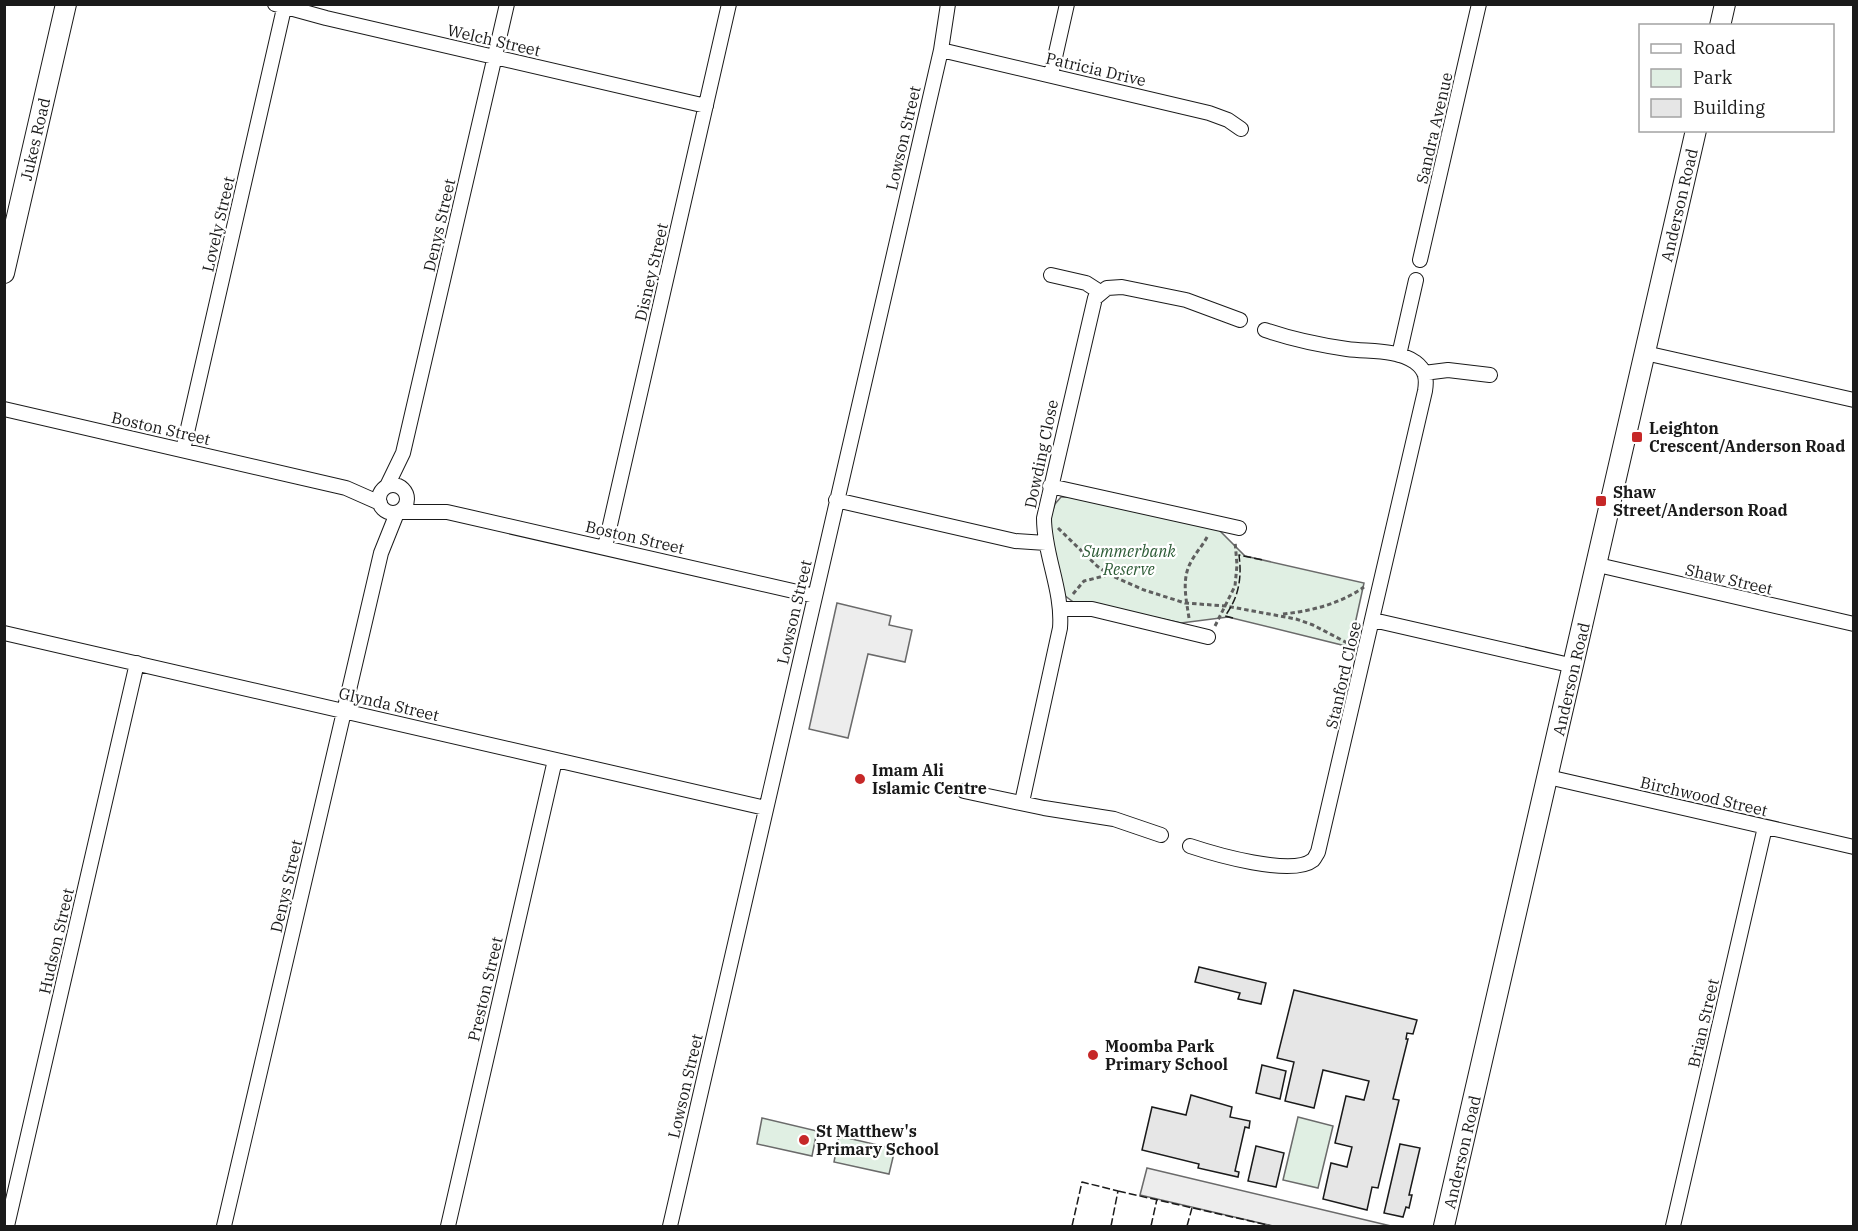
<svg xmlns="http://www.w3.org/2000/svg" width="1858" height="1231" viewBox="0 0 1858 1231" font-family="'IBM Plex Serif',serif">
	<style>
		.green { fill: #e0efe3; stroke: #6a6a6a; stroke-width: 1.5 }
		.parking { fill: #ededed; stroke: #6a6a6a; stroke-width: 1.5 }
		.building { fill: #e6e6e6; stroke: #1a1a1a; stroke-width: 1.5 }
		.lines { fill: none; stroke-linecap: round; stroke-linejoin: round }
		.street-casing { stroke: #1a1a1a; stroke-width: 16 }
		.secondary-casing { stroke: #1a1a1a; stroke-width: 22 }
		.path { stroke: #5f5f5f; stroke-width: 3; stroke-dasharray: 4.5 3; stroke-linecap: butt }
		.street { stroke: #fff; stroke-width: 14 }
		.secondary { stroke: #fff; stroke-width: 20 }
		.fence { stroke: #1a1a1a; stroke-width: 1.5; stroke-dasharray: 8 3; stroke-linecap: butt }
		.poi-dot { fill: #c62828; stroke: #fff; stroke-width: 2 }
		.labels { text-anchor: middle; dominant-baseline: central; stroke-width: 4.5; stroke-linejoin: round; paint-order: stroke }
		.street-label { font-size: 16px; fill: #1a1a1a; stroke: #fff }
		.poi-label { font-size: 16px; font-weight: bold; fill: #1a1a1a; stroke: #fff; text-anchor: start }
		.park-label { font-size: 16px; font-style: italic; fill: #2b5a34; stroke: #fff }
	</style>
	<rect width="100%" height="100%" fill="#fff"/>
	<path class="green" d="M1061 497H1070L1218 529 1245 556 1364 583 1350 647 1228 617 1181 623 1093 604H1076L1064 595 1050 537 1049 521 1055 504Z
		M1298 1117 1333 1126 1318 1188 1283 1180Z
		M762 1118 817 1131 812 1156 757 1144Z
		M839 1136 895 1149 889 1174 834 1162Z"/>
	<path class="parking" d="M837 603 891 616 889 625 912 630 905 662 868 654 848 738 809 729Z
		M1147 1168 1391 1226H1273L1140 1195Z"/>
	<path class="building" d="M1199 967 1266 983 1261 1004 1238 999 1240 993 1195 982Z
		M1294 990 1417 1020 1413 1034 1407 1033 1406 1039H1408L1393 1099 1399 1100 1378 1188 1372 1187 1367 1210 1323 1199 1331 1163 1347 1167 1352 1147 1335 1143 1346 1096 1364 1100 1369 1081 1323 1070 1314 1108 1285 1101 1294 1062 1277 1058Z
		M1262 1065 1286 1071 1280 1099 1256 1093Z
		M1191 1095 1232 1107 1230 1117 1250 1121 1249 1128 1245 1127 1235 1171 1239 1172 1238 1177 1198 1168 1199 1164 1142 1150 1152 1107 1186 1115Z
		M1400 1144 1420 1148 1409 1195H1412L1409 1208 1406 1207 1403 1217 1384 1213Z
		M1256 1146 1284 1153 1276 1187 1248 1181Z"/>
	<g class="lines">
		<g class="street-casing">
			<path id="street" d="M275 4 326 18 706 106
				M941 50 1209 113 1228 120 1241 129
				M1051 75 1067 4
				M1420 260 1479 4
				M1051 275 1086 283 1100 292
				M1645 353 1854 400
				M1399 355 1416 280
				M1424 373 1448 370 1490 375
				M4 409 346 488 380 503
				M183 450 285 4
				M379 499a14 14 0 1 1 28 0a14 14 0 1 1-28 0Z
				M387 486 403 453 507 4
				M1050 486 1239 528
				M836 500 1015 541 1046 543
				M399 512H447L815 596
				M605 547 729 4
				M1598 565 1854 624
				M1062 609H1092L1208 637
				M1373 620 1574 666
				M4 633 765 808
				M1548 777 1854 847
				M964 791 1044 808 1114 819 1161 835
				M1022 802 1060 628C1063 590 1044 555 1044 518L1095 298 1107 288 1122 287 1186 300 1240 320
				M1190 846C1214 854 1292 877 1313 860 1315 858 1316 855 1318 852L1425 391C1427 379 1426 370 1415 362 1396 349 1369 352 1347 349 1319 345 1291 339 1265 330
				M7 1226 137 663
				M224 1226 381 553 397 513
				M448 1226 555 760
				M670 1226 941 50 948 4
				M1673 1226 1765 827"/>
		</g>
		<g class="secondary-casing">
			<path id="secondary" d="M1720 26 1725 4
				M4 273 66 4
				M1444 1226 1696 130"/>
		</g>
		<path class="path" d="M1058 528 1097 566 1110 575 1144 590 1185 603 1226 606 1296 619 1313 625 1353 646
			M1073 594 1084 581 1108 575
			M1283 614C1311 611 1340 604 1364 587
			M1189 618C1186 598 1181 578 1192 560 1197 551 1204 544 1208 535
			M1215 626 1235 586 1237 565 1235 541"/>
		<use href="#street" class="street"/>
		<use href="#secondary" class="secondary"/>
		<path class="fence" d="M1233 618 1225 616C1239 597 1242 578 1239 555L1263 560
			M1118 1191 1272 1226
			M1072 1226 1082 1182 1118 1191 1111 1226
			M1151 1226 1157 1199
			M1187 1226 1192 1208"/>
	</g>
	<g class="poi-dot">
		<rect x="1631" y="431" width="12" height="12" rx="3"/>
		<rect x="1595" y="495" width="12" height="12" rx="3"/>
		<circle cx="860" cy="779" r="6"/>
		<circle cx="1093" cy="1055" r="6"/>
		<circle cx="804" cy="1140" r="6"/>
	</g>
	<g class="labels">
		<g class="street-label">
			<text transform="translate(494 40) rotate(13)">Welch Street</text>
			<text transform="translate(1096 69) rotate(13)">Patricia Drive</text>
			<text transform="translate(1434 128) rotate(-77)">Sandra Avenue</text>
			<text transform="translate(903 138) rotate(-77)">Lowson Street</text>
			<text transform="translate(35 139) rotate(-77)">Jukes Road</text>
			<text transform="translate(1679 205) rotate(-77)">Anderson Road</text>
			<text transform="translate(218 224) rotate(-77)">Lovely Street</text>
			<text transform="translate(439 225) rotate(-77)">Denys Street</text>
			<text transform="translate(651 272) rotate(-77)">Disney Street</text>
			<text transform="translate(161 428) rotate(13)">Boston Street</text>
			<text transform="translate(1041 454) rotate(-78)">Dowding Close</text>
			<text transform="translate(635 537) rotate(13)">Boston Street</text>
			<text transform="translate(1729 579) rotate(13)">Shaw Street</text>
			<text transform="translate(794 612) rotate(-77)">Lowson Street</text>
			<text transform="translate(1343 675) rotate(-77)">Stanford Close</text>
			<text transform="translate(1571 679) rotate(-77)">Anderson Road</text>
			<text transform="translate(389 704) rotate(13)">Glynda Street</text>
			<text transform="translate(1704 796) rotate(13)">Birchwood Street</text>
			<text transform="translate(286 886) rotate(-77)">Denys Street</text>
			<text transform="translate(56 941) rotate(-77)">Hudson Street</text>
			<text transform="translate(485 989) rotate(-77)">Preston Street</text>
			<text transform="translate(1703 1023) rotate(-77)">Brian Street</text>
			<text transform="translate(685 1086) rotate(-77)">Lowson Street</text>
			<text transform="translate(1462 1152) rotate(-77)">Anderson Road</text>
		</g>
		<g class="poi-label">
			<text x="1649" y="428">Leighton<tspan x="1649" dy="18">Crescent/Anderson Road</tspan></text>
			<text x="1613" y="492">Shaw<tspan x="1613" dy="18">Street/Anderson Road</tspan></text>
			<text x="872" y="770">Imam Ali<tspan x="872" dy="18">Islamic Centre</tspan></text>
			<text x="1105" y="1046">Moomba Park<tspan x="1105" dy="18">Primary School</tspan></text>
			<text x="816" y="1131">St Matthew's<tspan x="816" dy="18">Primary School</tspan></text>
		</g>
		<g class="park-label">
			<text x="1129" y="551">Summerbank<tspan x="1129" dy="18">Reserve</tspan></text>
		</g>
	</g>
	<rect width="1858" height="1231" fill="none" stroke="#1a1a1a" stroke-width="12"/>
	<rect x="1639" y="24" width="195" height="108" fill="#ffffff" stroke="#a3a3a3" stroke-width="1.5"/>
	<rect x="1651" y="44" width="30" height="9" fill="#ffffff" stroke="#a3a3a3" stroke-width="1.5"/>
	<text x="1693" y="54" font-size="18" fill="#1a1a1a">Road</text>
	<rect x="1651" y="69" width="30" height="18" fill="#e0efe3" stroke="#a3a3a3" stroke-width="1.5"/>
	<text x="1693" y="84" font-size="18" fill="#1a1a1a">Park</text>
	<rect x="1651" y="99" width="30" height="18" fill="#e6e6e6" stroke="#a3a3a3" stroke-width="1.5"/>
	<text x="1693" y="114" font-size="18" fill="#1a1a1a">Building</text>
</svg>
